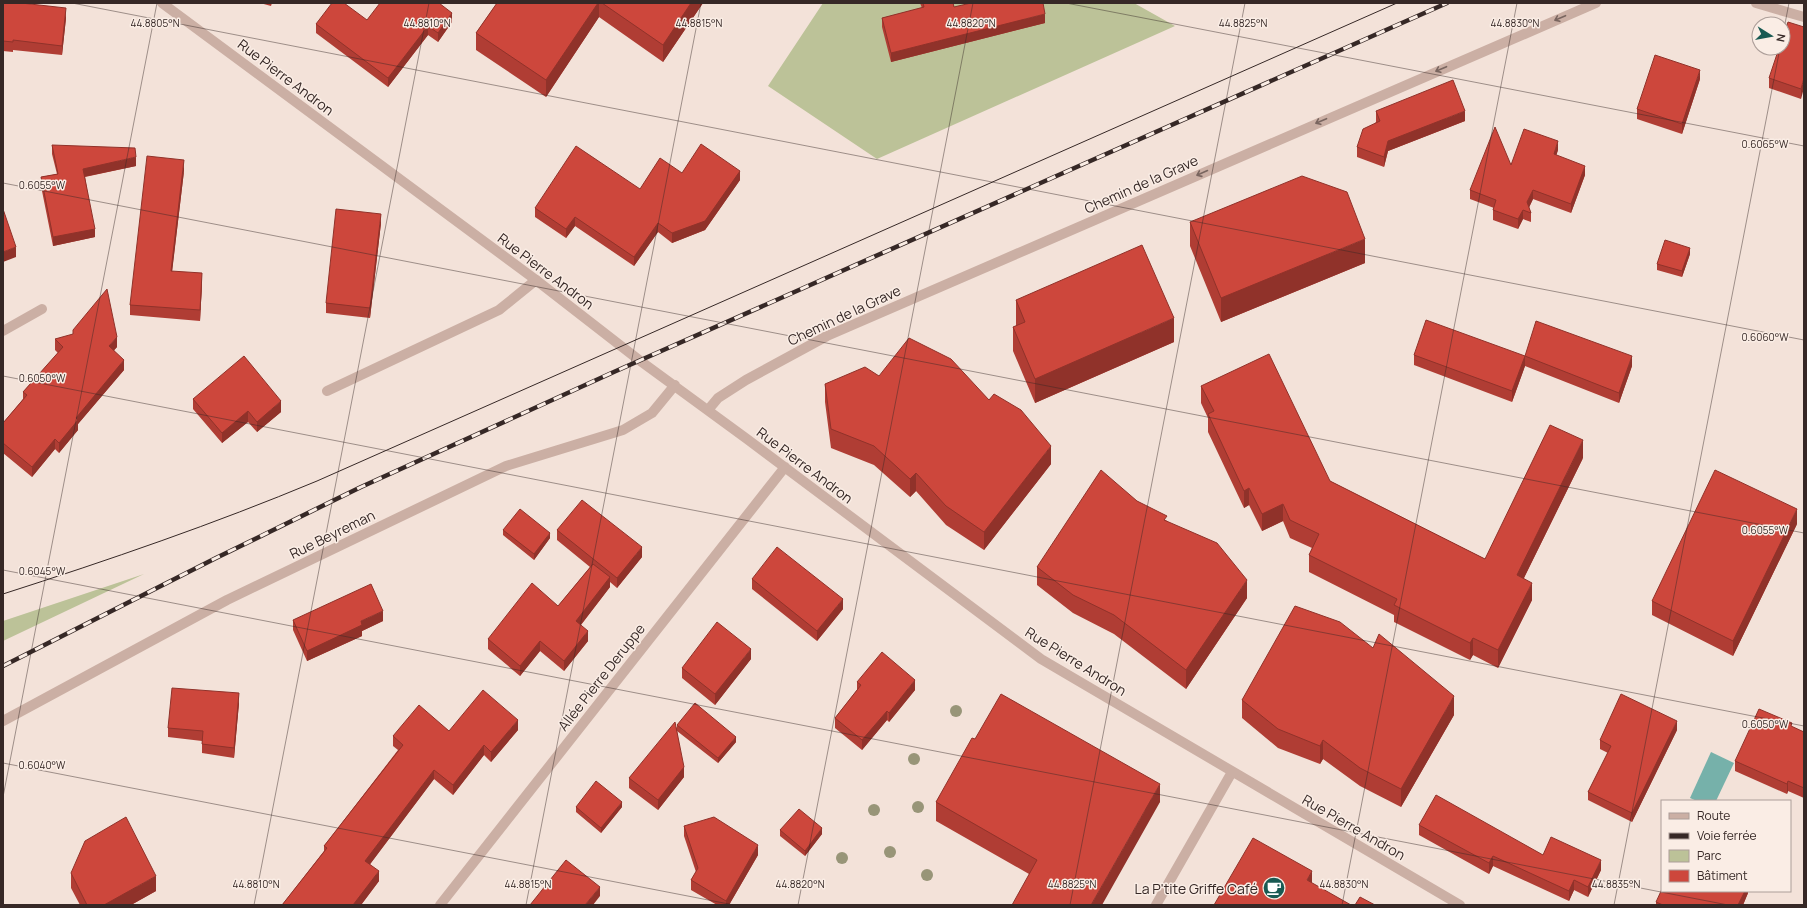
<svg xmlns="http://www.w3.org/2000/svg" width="1807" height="908" viewBox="0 0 1807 908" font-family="Manrope,sans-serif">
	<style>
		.green { fill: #bcc298 }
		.water { fill: #76b1aa }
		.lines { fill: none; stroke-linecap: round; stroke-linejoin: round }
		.lane { stroke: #cbafa4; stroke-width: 10 }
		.street { stroke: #cbafa4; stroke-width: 10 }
		.tram { stroke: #362826; stroke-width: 1 }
		.rail-casing { stroke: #362826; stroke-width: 4.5 }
		.rail { stroke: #faede5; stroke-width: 3; stroke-dasharray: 9; stroke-linecap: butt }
		.tree { fill: #989578 }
		.wall { fill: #b03d34 }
		.shaded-wall { fill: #90322a }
		.building { fill: #cd473c; stroke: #90322a }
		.oneway { stroke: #79655f }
		.ticks { fill: none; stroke: #362826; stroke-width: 1; stroke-opacity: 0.45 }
		.labels { text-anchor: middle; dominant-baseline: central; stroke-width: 3; stroke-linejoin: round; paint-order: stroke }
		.street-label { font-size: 14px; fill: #362826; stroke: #faede5 }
		.poi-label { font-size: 14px; fill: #362826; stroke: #faede5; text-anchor: end }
		.ticks-label { font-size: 10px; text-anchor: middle; fill: #362826; stroke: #faede5; stroke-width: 3; stroke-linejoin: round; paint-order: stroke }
	</style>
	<rect width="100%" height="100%" fill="#f3e2d9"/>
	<path class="green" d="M823 3H1134L1175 26 877 159 768 86Z
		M144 574 3 641V621Z"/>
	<path class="water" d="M1711 752 1734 763 1716 801H1697L1690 798Z"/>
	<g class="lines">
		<path class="lane" d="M327 391 499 310 536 280"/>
		<path class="street" d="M162 3 536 280 639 360 747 439 1041 659 1460 905
			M1756 3 1804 17
			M3 331 42 309
			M708 410 718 398 746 380 827 336 1596 3
			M3 721 227 600 506 466 623 430 652 413 675 385
			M440 905 785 467
			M1156 905 1232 772"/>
		<path class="tram" d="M3 594C109 560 214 524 317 481L1397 3"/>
		<g class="rail-casing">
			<path id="rail" d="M3 666 216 558 361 487 616 371 1447 3"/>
		</g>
		<use href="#rail" class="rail"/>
	</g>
	<g class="tree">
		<circle cx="956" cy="711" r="6"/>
		<circle cx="914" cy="759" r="6"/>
		<circle cx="918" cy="807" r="6"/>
		<circle cx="874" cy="810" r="6"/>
		<circle cx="890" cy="852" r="6"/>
		<circle cx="842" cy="858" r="6"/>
		<circle cx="927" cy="875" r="6"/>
	</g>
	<path class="wall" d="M3 3 66 18 62 55 13 50V52L3 51Z
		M260 3H272L271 6Z
		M497 3H703L663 62 599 17 546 97 476 50V33Z
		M920 3H953L954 7 1045 23 891 62 882 27V18L922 8Z
		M367 20 452 22 438 42 428 35 388 87 316 33V24Z
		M1804 27 1801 99 1769 88V78Z
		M1700 79 1682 134 1637 119V109Z
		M1376 111 1465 121 1388 151 1384 167 1357 157V147L1376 122Z
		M52 145 136 166 85 177 95 237 53 246 41 186V177L57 174 52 154Z
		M1558 150 1556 155 1585 175 1571 213 1533 199 1529 207 1531 213V222L1523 219 1518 229 1493 220V210L1494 208 1470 199V190L1511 165Z
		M184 171 172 271 202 284 200 321 130 315V305Z
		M682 173 740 180 705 230 672 243 658 232 634 266 575 226 566 238 535 217V208L640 189Z
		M1190 222 1365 263 1221 322 1190 246Z
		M381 223 370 318 326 313V303Z
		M1690 254 1682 277 1657 270V264Z
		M1016 300 1174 342 1035 403 1013 351V327L1016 326Z
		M73 330 117 347 114 350 124 370 78 424V430L59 453 55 449 32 477 3 453V423L23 399V392L58 353 55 350V339L73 335Z
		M1414 355 1525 356 1632 366 1619 403 1525 366 1512 402 1414 365Z
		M879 376 989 400 1051 464 984 550 946 525 916 491 910 497 874 465 831 448 825 402V384Z
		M1201 386 1330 481 1485 559 1583 458 1524 578 1532 600 1498 668 1473 655 1470 660 1394 622V615L1309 572V555L1312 548 1290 538 1283 521 1262 531 1249 505 1244 508 1208 432V418L1201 403Z
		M193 399 281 412 257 432 248 422 222 443 193 409Z
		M1137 501 1167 521 1247 598 1186 689 1114 634 1073 613 1037 585V567Z
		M1797 524 1733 656 1652 615V601Z
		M503 530 550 538 534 560 503 535Z
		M557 530 642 557 617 588 610 582V587L581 625 588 641 564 671 540 651 520 676 488 649V639L558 606 590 567 557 540Z
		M752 579 843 609 817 641 752 589Z
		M293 620 383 621 362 631V636L307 661 293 630Z
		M751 659 715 705 682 678V668Z
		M857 682 915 690 889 722 887 720 862 750 835 728V718L857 690Z
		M1242 700 1454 715 1401 807 1360 786 1323 759 1320 764 1278 748 1242 718Z
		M239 703 234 758 202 753V741L168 737V728Z
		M677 725 736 742 718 763 677 731 684 777 658 810 629 788V778L677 727Z
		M1792 727 1804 732V798L1788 791 1787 794 1735 771V761Z
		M518 730 491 762 484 755 453 795 434 779 370 864 379 881 361 905H282L324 851V846L398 750 393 746V736L449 731Z
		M1677 730 1632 822 1588 800V792L1608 753 1600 749V740Z
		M975 739 1160 802 1029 874 936 821V802Z
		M576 807H622L601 833 576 812Z
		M1419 825 1543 855 1601 870 1588 897 1574 890 1569 901 1493 866 1489 874 1419 835Z
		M684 826 758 855 729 905H717L691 890V880L696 872 684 836Z
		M780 830 822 834 805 856 780 836Z
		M71 873 156 891 131 905H80L71 888Z
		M1748 891V893L1743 905H1656V902Z"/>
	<path class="shaded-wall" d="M598 3H599V17L546 97V80Z
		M691 3H703L663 62V45Z
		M66 8V18L62 55V46Z
		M452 13V22L438 42V33Z
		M1045 14V23L891 62V53Z
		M428 26V35L388 87V78Z
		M1700 70V79L1682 134V124Z
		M1804 78V88L1801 99V89Z
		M1465 111V121L1388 151 1384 167V157L1388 141Z
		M1558 141V150L1554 163V154Z
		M136 157V166L83 177V169Z
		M184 160V171L171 281V271Z
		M1585 166V175L1571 213V204Z
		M740 171V180L705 230 672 243V233Z
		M1533 190V199L1527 212V202Z
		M1523 210V219L1518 229V219Z
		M381 214V223L370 318V308Z
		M575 217V226L566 238V229Z
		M658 223V232L634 266V257Z
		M95 229V237L53 246V237Z
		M1365 239V263L1221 322V298Z
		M16 247V257L3 262V265V252Z
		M1690 248V254L1682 277V271Z
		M202 273V284L200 321V310Z
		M1174 318V342L1035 403V379Z
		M117 337V347L109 356V346Z
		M1525 356V366L1512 402V391Z
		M1632 356V366L1619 403V393Z
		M124 360V370L78 424V430L59 453V443L76 418Z
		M281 401V412L257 432V422Z
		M248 411V422L222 443V433Z
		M55 439V449L32 477V467Z
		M1583 440V458L1517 592V575Z
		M1051 446V464L984 550V532Z
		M916 473V491L910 497V479Z
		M1249 488V505L1244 508V491Z
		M1283 504V521L1262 531V514Z
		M1797 509V524L1733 656V641Z
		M550 533V538L534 560V554Z
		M642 547V557L617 588V578Z
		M610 577V587L576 631V621Z
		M1247 580V598L1186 689V670Z
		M1532 583V600L1498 668V650Z
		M843 599V609L817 641V631Z
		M383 611V621L362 631V636L307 661V651L361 621Z
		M588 631V641L564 671V661Z
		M1473 638V655L1470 660V643Z
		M540 641V651L520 676V666Z
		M751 649V659L715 705V694Z
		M915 680V690L889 722V713Z
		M239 693V703L234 758V748Z
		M1454 696V715L1401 807V789Z
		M887 711V720L862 750V740Z
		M518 720V730L491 762V752Z
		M1677 721V730L1632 822V813Z
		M736 737V742L718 763V758Z
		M1323 740V759L1320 764V746Z
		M484 745V755L453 795V785Z
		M684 767V777L658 810V800Z
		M434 770V779L365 871V861Z
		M1788 781V791L1787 794V784Z
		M1160 784V802L1102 905H1091Z
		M622 802V807L601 833V828Z
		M822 828V834L805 856V851Z
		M758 845V855L729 905H726V901Z
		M1493 856V866L1489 874V863Z
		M1601 860V870L1588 897V887Z
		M379 871V881L361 905H353Z
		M1312 871V889L1307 880Z
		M156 876V891L131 905H104Z
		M1574 880V890L1569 901V891Z
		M600 887V896L593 905H585Z
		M1745 891H1748V893L1743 905H1738Z"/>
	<path class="building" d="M3 3H21L66 8 62 46 13 40V42L3 41Z
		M332 3H344L367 20 380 3H439L452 13 438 33 428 26 388 78 316 24Z
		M497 3H598L546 80 476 33Z
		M602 3H691L663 45Z
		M923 3H953L954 7 971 3H1043L1045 14 891 53 882 18 924 7Z
		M1788 22 1804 27V78L1801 89 1769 78 1779 48H1783V36Z
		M1655 55 1700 70 1682 124 1637 109Z
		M1453 80 1465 111 1388 141 1384 157 1357 147 1363 129 1380 121 1376 111Z
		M1495 127 1511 165 1524 129 1558 141 1554 154 1585 166 1571 204 1533 190 1527 202 1531 213 1523 210 1518 219 1493 210 1496 200 1470 190Z
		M701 144 740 171 705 221 672 233 658 223 634 257 575 217 566 229 535 208 576 146 640 189 660 158 682 173Z
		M52 145 135 148 136 157 83 169 95 229 53 237 41 177 58 174Z
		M147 156 184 160 171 271 202 273 200 310 130 305Z
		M1302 176 1347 192 1365 239 1221 298 1190 222Z
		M3 209 16 247 3 252Z
		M336 209 381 214 370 308 326 303Z
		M1665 240 1690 248 1682 271 1657 264Z
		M1142 245 1174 318 1035 379 1013 327 1025 322 1016 300Z
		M107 289 117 337 109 346 124 360 76 418 78 420 59 443 55 439 32 467 3 443V423L27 395 23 392 63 347 55 339 73 334V330Z
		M1426 320 1525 356 1512 391 1414 355Z
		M1536 321 1632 356 1619 393 1525 356Z
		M909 338 951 359 989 400 994 394 1021 410 1051 446 984 532 946 506 916 473 910 479 874 446 831 429 825 384 865 367 879 376Z
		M1269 354 1330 481 1485 559 1550 425 1583 440 1517 575 1532 583 1498 650 1473 638 1470 643 1394 605 1397 599 1309 555 1319 534 1290 520 1283 504 1262 514 1249 488 1244 491 1208 414 1214 411 1201 386Z
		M244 356 281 401 257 422 248 411 222 433 193 399Z
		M1101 470 1137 501 1167 516 1164 520 1217 543 1247 580 1186 670 1114 615 1073 595 1037 567Z
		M1715 470 1797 509 1733 641 1652 601Z
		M582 500 642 547 617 578 557 530Z
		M520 509 550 533 534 554 503 530Z
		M777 547 843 599 817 631 752 579Z
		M593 564 610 577 576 621 588 631 564 661 540 641 520 666 488 639 532 583 558 606Z
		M371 584 383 611 361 621 362 625 307 651 293 620Z
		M1295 606 1340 622 1373 648 1379 634 1454 696 1401 789 1360 768 1323 740 1320 746 1278 729 1242 700Z
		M717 622 751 649 715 694 682 668Z
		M882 652 915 680 889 713 887 711 862 740 835 718 861 685 857 682Z
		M172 688 239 693 234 748 202 744 203 731 168 728Z
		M483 690 518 720 491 752 484 745 453 785 434 770 365 861 379 871 353 905H282L327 848 324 846 403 745 393 736 419 705 449 731Z
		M1001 694 1160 784 1091 905H1012L1037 860 936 802 972 738 975 739Z
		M1621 694 1677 721 1632 813 1588 792 1611 746 1600 740Z
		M695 703 736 737 718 758 677 725Z
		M1759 709 1792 723 1791 726 1804 732V788L1788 781 1787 784 1735 761Z
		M675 722 684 767 658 800 629 778Z
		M596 781 622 802 601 828 576 807Z
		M1436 795 1543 855 1551 837 1601 860 1588 887 1574 880 1569 891 1493 856 1489 863 1419 825Z
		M799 809 822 828 805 851 780 830Z
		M126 817 156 876 104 905H87L71 873 85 841Z
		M714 817 758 845 726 901 691 880 698 868 684 826Z
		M1253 838 1312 871 1307 880 1351 905H1214Z
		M566 860 600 887 585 905H530Z
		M1662 889V891H1745L1738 905H1663L1656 902Z
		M1360 897 1375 905H1355Z"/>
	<defs><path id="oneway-shaft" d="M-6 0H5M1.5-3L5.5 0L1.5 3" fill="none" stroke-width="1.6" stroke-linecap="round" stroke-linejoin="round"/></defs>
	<g class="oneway">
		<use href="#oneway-shaft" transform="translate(1560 18) rotate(157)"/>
		<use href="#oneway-shaft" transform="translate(1441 69) rotate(157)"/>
		<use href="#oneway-shaft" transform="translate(1321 121) rotate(157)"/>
		<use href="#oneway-shaft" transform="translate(1202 173) rotate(156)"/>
	</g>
	<path class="ticks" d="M72 3 1804 340M1066 3 1804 146M1783 34 1789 3M3 183 1804 533M3 376 1804 726M3 570 1728 905M3 763 734 905M3 797 157 3M254 905 429 3M526 905 701 3M798 905 973 3M1070 905 1245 3M1342 905 1517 3M1614 905 1780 48"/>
	<defs>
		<g id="cafe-disc" transform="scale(1.15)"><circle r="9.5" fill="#195a53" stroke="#faede5"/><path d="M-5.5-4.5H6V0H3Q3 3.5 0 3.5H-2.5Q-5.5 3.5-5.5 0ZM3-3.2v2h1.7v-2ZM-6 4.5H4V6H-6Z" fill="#fff"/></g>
	</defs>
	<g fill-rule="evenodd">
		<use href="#cafe-disc" x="1274" y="888"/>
	</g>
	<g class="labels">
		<g class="street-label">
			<text transform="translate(286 77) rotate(37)">Rue Pierre Andron</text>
			<text transform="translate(1141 184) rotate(-24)">Chemin de la Grave</text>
			<text transform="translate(546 271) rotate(37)">Rue Pierre Andron</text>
			<text transform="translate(844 315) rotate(-25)">Chemin de la Grave</text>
			<text transform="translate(805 465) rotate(37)">Rue Pierre Andron</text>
			<text transform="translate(332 534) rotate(-26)">Rue Beyreman</text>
			<text transform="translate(1076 661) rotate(32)">Rue Pierre Andron</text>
			<text transform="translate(601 677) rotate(-52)">Allée Pierre Deruppe</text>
			<text transform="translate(1354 827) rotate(30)">Rue Pierre Andron</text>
		</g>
		<g class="poi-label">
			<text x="1258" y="888">La P'tite Griffe Café</text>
		</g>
	</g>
	<g class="ticks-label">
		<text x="155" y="27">44.8805°N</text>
		<text x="427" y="27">44.8810°N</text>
		<text x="699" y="27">44.8815°N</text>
		<text x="971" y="27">44.8820°N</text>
		<text x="1243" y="27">44.8825°N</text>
		<text x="1515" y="27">44.8830°N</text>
		<text x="1765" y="148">0.6065°W</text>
		<text x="42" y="189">0.6055°W</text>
		<text x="1765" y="341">0.6060°W</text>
		<text x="42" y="382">0.6050°W</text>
		<text x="1765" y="534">0.6055°W</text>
		<text x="42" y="575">0.6045°W</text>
		<text x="1765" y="728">0.6050°W</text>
		<text x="42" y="769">0.6040°W</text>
		<text x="256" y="888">44.8810°N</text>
		<text x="528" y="888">44.8815°N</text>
		<text x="800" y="888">44.8820°N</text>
		<text x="1072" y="888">44.8825°N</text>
		<text x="1344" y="888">44.8830°N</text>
		<text x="1616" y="888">44.8835°N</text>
	</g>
	<rect width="1807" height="908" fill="none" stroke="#362826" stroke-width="8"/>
	<rect x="1661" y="800" width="130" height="92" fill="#faede5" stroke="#ac9e99"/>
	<rect x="1669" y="813" width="20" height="6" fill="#cbafa4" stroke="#ac9e99"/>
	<text x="1697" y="820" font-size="12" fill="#362826">Route</text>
	<rect x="1669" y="833" width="20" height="6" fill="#362826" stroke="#ac9e99"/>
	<text x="1697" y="840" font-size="12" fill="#362826">Voie ferrée</text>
	<rect x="1669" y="850" width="20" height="12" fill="#bcc298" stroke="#ac9e99"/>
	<text x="1697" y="860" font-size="12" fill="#362826">Parc</text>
	<rect x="1669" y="870" width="20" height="12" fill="#cd473c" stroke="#ac9e99"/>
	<text x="1697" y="880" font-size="12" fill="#362826">Bâtiment</text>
	<g transform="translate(1771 36) rotate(101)"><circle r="19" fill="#faede5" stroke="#ac9e99"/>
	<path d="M0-3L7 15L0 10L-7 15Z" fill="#195a53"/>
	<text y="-6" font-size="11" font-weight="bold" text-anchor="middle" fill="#362826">N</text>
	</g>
</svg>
